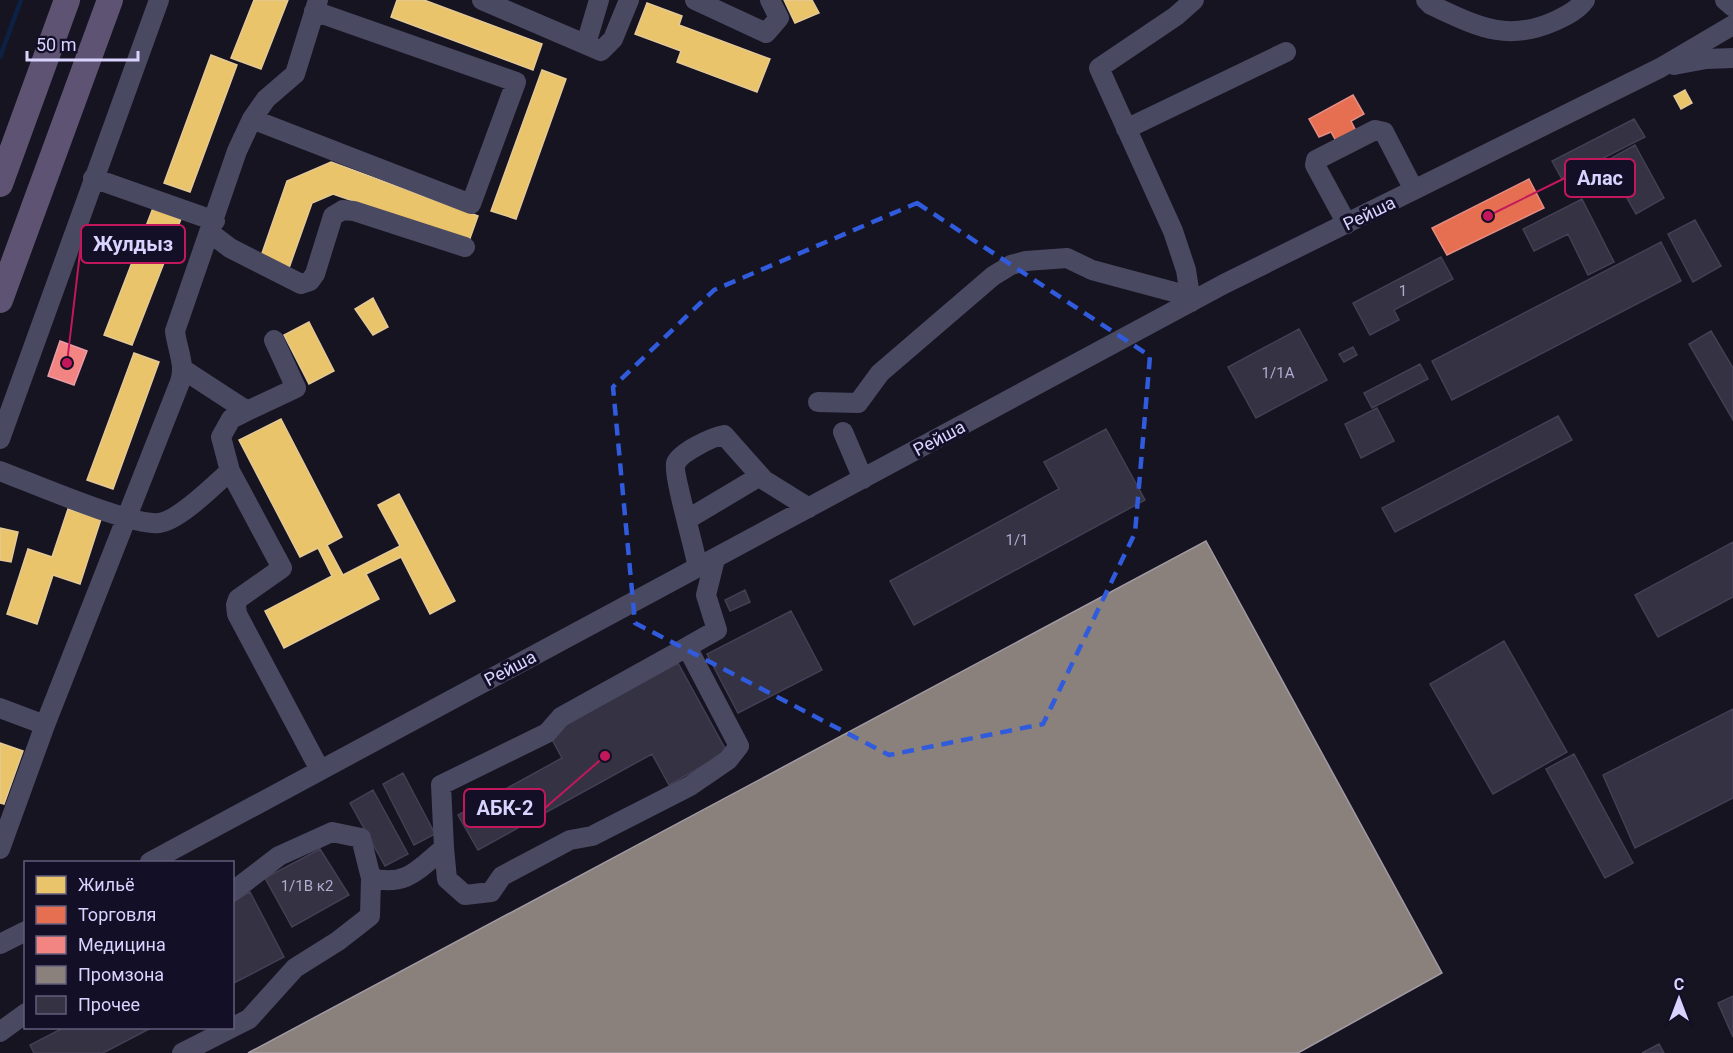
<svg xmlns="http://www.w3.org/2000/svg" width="1733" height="1053" viewBox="0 0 1733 1053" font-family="Roboto,sans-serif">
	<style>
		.homes { fill: #e9c46a; stroke: #e4c997; stroke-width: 1.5 }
		.shops { fill: #e76f51; stroke: #e38d85; stroke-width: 1.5 }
		.health { fill: #f28482; stroke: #ea9ca8; stroke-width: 1.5 }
		.industry { fill: #8a817c; stroke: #a29aa3; stroke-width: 1.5 }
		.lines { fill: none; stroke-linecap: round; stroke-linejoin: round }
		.stream { stroke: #0d2144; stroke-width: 4.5 }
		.building { fill: #343243; stroke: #433f54; stroke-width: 1.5 }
		.minor { stroke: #4a4962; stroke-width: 20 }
		.major { stroke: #5e5373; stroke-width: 26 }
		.marked { fill: none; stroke: #305bdc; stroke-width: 4.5; stroke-dasharray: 12 8; stroke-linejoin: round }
		.labels { text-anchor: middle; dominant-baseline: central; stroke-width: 6; stroke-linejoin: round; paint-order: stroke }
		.number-label { font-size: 15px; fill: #b0acd0 }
		.street-label { font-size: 18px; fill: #d9d4ff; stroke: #130f26 }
		.leader { fill: none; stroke: #c2185b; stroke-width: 2 }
		.callout-dot { fill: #c2185b; stroke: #130f26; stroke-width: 2 }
		.callout { fill: #130f26; stroke: #c2185b; stroke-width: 2 }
		.callout-label { font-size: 20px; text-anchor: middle; font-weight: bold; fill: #d9d4ff }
	</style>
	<rect width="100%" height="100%" fill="#161421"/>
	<path class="homes" d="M254 0H288L261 69 231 58Z
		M397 0H424L542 44 533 70 391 17Z
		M784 0H812L819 13 795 23Z
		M647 3 682 16 679 25 770 59 757 92 677 62 681 51 635 34Z
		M211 55 237 65 190 192 164 183Z
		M542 70 566 79 516 219 491 211Z
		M1685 90 1692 103 1681 109 1674 96Z
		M331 162 478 216 469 241 333 194 312 203 289 268 260 259 287 181Z
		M153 208 181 219 132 345 104 335Z
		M373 298 388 327 373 335 355 309Z
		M309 322 334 371 309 384 284 335Z
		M134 353 159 362 113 489 87 480Z
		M281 419 342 537 327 545 343 575 400 546 378 505 399 494 455 601 430 614 401 557 366 574 379 599 284 648 265 611 332 576 318 548 300 557 239 440Z
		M68 509 101 519 80 584 53 575 37 624 7 614 28 549 52 557Z
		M0 528 18 532 11 562 0 560Z
		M0 743 23 751 4 804 0 803Z"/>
	<path class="shops" d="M1353 95 1364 114 1351 121 1356 131 1336 141 1331 132 1319 137 1309 119Z
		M1529 179 1544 208 1447 255 1432 228Z"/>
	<path class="health" d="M60 341 87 351 74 385 48 376Z"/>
	<path class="industry" d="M1206 541 1442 973 1298 1053H248Z"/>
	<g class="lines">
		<path class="stream" d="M0 57 21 0"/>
	</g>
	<path class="building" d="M1634 119 1645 137 1562 179 1552 161Z
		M1635 145 1664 198 1636 214 1606 161Z
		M1582 199 1614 262 1588 275 1568 234 1534 251 1523 229Z
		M1695 220 1721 266 1693 282 1668 234Z
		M1661 242 1681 281 1452 400 1432 361Z
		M1441 257 1453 279 1394 310 1399 320 1370 335 1353 303Z
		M1299 329 1327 380 1256 418 1228 367Z
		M1711 331 1733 368V420L1689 344Z
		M1353 347 1357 355 1344 362 1339 354Z
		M1420 364 1428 379 1372 408 1364 393Z
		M1377 408 1394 441 1361 458 1345 424Z
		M1558 416 1572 440 1395 532 1382 508Z
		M1106 429 1145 500 914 625 890 581 1059 489 1044 462Z
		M1733 542V597L1658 637 1635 595Z
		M745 590 750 602 730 611 725 600Z
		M791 611 822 670 738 713 707 654Z
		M1504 641 1567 752 1493 794 1430 684Z
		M678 663 727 752 669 785 652 754 478 850 458 815 562 758 549 734Z
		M1733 709V798L1635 848 1603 775Z
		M1574 754 1633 863 1605 878 1546 769Z
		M403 773 435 834 414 845 383 784Z
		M373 790 408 854 385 866 350 803Z
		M320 849 349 895 292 927 265 878Z
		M250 892 284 957 232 984V901Z
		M1733 996V1037L1718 1003Z
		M63 1028H151L103 1053H34L30 1045Z
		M1659 1044 1664 1053H1642Z"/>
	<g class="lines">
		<path class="minor" d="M482 0 601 51 613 39 629 0
			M695 0 766 33 779 18 770 0
			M1426 0 1431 5C1477 26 1506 43 1555 21 1566 16 1578 10 1585 0
			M1725 0 1733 7
			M586 44 599 0
			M1674 65 1706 59 1733 58
			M252 119 471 204 516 82 314 11
			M1126 129 1286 52
			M93 178 215 221
			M1347 224 1315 165 1316 160 1375 130 1384 132 1414 190
			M209 232 230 248 301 284 310 281 315 274 333 216 343 210 354 211 465 247
			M1191 302 1186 270 1173 231 1099 68 1176 16 1194 0
			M184 370 247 411 296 388 274 340
			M818 402 858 403 880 373 993 276 1011 265 1026 261 1067 258 1092 270 1174 292 1191 302
			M247 411 231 419 221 437 230 471 282 568 238 599 236 605 237 614 320 770
			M843 432 863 479
			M0 439 159 0
			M0 471C32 483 131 526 159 523 179 521 215 484 230 471
			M688 519 760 476
			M698 568C695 550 672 471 676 463 681 452 712 437 724 435L764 480 809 508
			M0 708 45 725
			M444 848 447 879 465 895 491 892 502 876 570 840 592 836 690 786 728 760 739 746 687 647 717 630 706 595 715 559
			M0 849 45 725 180 382C186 365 177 349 175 331L237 151 252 119 266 99 295 74 318 0
			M150 862 1224 284 1660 68 1733 25
			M371 878C407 887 418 869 444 848L441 785 547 733 561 717 687 647
			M0 944 26 931
			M0 1032 26 1013
			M182 1053 249 1019 295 968 338 941 370 916 371 878 361 838 332 832 279 856 232 892"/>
		<path class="major" d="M0 184 67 0
			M0 300 110 0"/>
	</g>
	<path class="marked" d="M917 203 1150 356 1135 533 1043 724 889 755 635 623 613 387 714 290Z"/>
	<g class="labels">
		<g class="number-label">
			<text x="1403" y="291">1</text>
			<text x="1278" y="373">1/1А</text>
			<text x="1017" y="540">1/1</text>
			<text x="307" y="886">1/1В к2</text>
		</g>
		<g class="street-label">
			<text transform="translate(1369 213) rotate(-26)">Рейша</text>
			<text transform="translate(939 438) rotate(-28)">Рейша</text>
			<text transform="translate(510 668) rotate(-28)">Рейша</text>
		</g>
	</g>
	<path class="leader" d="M1488 216L1565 178M67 363L81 244M605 756L545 808"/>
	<g class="callout-dot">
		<circle cx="1488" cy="216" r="6"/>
		<circle cx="67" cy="363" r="6"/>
		<circle cx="605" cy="756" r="6"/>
	</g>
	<g class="callout">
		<rect x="1565" y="159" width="70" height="38" rx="6"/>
		<rect x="81" y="225" width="104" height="38" rx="6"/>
		<rect x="464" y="789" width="81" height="38" rx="6"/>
	</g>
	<g class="callout-label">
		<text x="1600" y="185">Алас</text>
		<text x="133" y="251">Жулдыз</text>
		<text x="505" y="815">АБК-2</text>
	</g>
	<rect x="24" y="861" width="210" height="168" fill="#130f26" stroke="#625e7d" stroke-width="1.5"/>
	<rect x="36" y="876" width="30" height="18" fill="#e9c46a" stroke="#625e7d" stroke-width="1.5"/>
	<text x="78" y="891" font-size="18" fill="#d9d4ff">Жильё</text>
	<rect x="36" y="906" width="30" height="18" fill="#e76f51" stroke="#625e7d" stroke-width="1.5"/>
	<text x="78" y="921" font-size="18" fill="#d9d4ff">Торговля</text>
	<rect x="36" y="936" width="30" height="18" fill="#f28482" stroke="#625e7d" stroke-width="1.5"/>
	<text x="78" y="951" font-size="18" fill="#d9d4ff">Медицина</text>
	<rect x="36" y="966" width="30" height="18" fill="#8a817c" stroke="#625e7d" stroke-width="1.5"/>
	<text x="78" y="981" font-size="18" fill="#d9d4ff">Промзона</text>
	<rect x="36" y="996" width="30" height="18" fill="#343243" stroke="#625e7d" stroke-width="1.5"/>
	<text x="78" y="1011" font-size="18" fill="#d9d4ff">Прочее</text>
	<g transform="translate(1679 999)" stroke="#130f26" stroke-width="4.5" paint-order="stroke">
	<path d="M0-4.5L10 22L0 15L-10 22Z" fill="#d9d4ff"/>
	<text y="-9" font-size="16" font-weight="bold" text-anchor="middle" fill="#d9d4ff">С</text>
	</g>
	<path d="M27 51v9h111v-9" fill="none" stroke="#d9d4ff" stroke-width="3"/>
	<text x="36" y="51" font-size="18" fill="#d9d4ff" stroke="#130f26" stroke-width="4.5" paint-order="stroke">50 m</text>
</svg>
